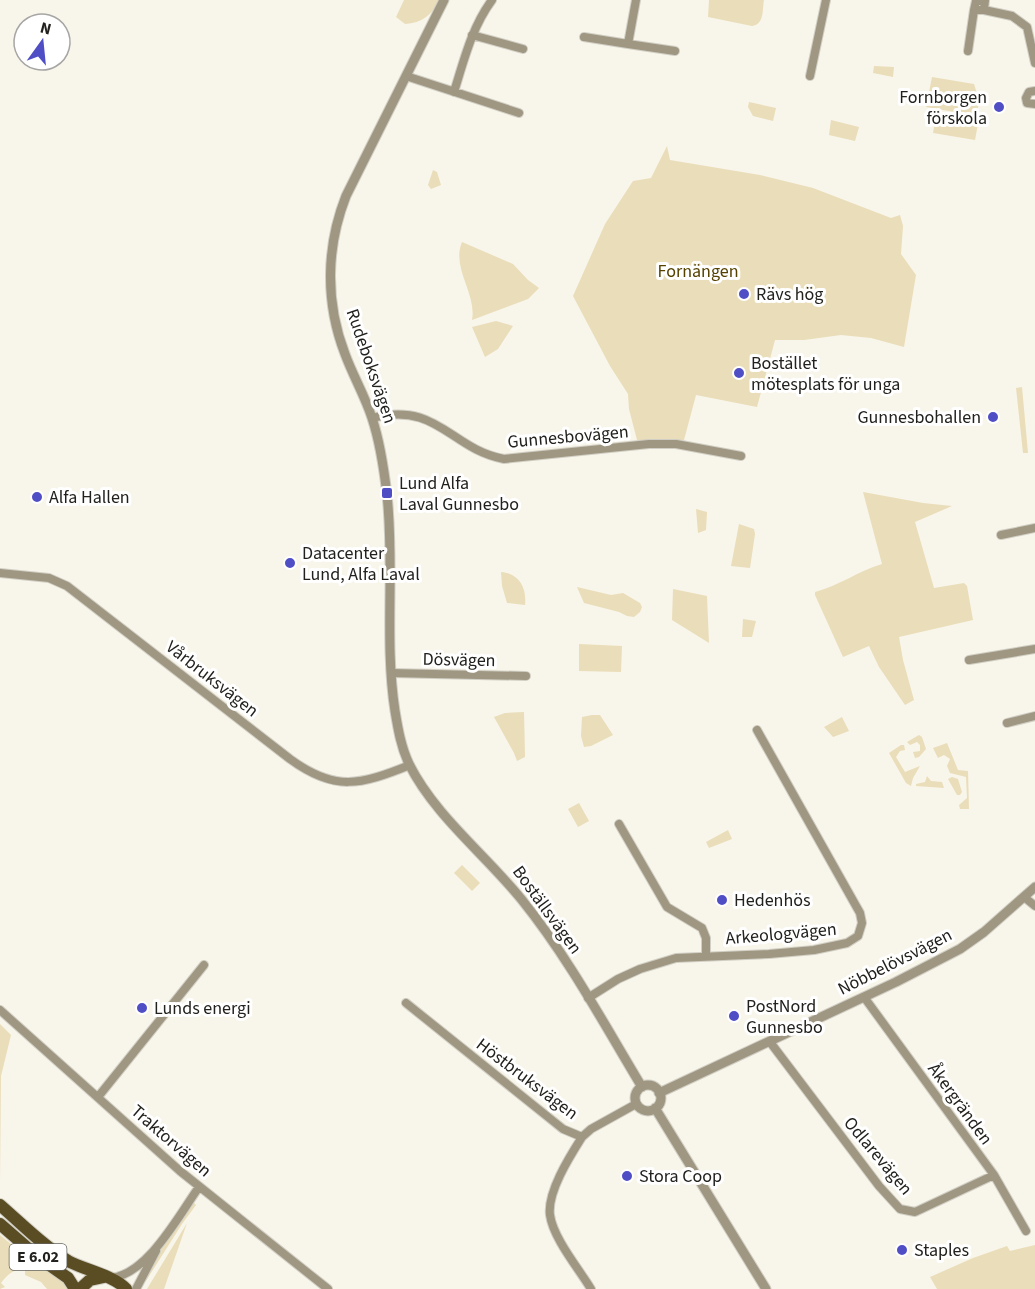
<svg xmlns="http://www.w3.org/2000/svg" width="1035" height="1289" viewBox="0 0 1035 1289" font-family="'Source Sans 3',sans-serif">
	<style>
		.green { fill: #eaddb9 }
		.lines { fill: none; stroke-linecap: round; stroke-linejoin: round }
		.minor-casing { stroke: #d1cfc5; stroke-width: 10 }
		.tertiary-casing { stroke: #d1cfc5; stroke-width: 11 }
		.primary-casing { stroke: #d1cfc5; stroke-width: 14 }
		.minor { stroke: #9f9782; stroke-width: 8 }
		.tertiary { stroke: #9f9782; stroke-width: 9 }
		.primary { stroke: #5a4c23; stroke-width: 12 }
		.poi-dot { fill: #4f4ec5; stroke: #fff; stroke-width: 2 }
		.labels { text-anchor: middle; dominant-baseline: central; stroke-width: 6; stroke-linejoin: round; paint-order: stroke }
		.shield { fill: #fff; stroke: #646461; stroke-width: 1.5 }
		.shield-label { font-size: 16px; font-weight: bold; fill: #22211d }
		.poi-label { font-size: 18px; fill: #22211d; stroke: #fff; text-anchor: start }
		.park-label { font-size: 18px; fill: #554200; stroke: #fff }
		.street-label { font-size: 18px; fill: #22211d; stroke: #fff }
	</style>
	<rect width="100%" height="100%" fill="#f8f5ea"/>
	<path class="green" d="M404 0H439C432 15 422 23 405 24L396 17Z
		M709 0H764C762 9 765 24 752 26L708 17Z
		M874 66 894 67 893 77 873 73Z
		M932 77 974 84 979 100 977 116 926 107Z
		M749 102 776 108 773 121 753 116 748 107Z
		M937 111 979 118 975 140 933 133Z
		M831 120 859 127 855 141 829 135Z
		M667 146 670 160 760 175 813 188 891 218 900 215 903 226 901 254 916 275 904 347 871 338 841 335 804 340H775L757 407 696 395 684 440H637L629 409 628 394 610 366 573 296 605 224 633 181 651 178Z
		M433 170 437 172 441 185 431 189 428 185Z
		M462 242 513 264 528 280 539 288 528 299 472 320C477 294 451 268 462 242Z
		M496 321 513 326 498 349 485 357 472 327Z
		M1022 387 1028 453H1023L1016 388Z
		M863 492 923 503 952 506 915 522 934 588 964 583 967 586 973 620 899 637 903 660 914 700 905 705 879 667 869 646 843 657 815 595V592C839 586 858 571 882 564Z
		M696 509 707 512 706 530 698 533Z
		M739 524 754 529 755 534 750 568 731 566Z
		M501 572C519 573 527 588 525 605L507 603 502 586Z
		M577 587 611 595 623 593 640 603 642 607 640 612 634 617 627 616 619 612 584 603Z
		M673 589 707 596 709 643 672 620Z
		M743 619 756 621 752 637H742Z
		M579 644 622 646 621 672 579 671Z
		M524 712 525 757 517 761 514 753 494 717 505 713Z
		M592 715H600L613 735 591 746 584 747 581 736 582 717Z
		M842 717 849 731 833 737 824 727Z
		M919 735 922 737 926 749 919 757 915 758 913 752 920 751V745L917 742 910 745 907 742Z
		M947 743 958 770 968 771 969 809H960L959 805 967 798 966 777 950 773 947 766 950 759 944 755 938 758 933 748Z
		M901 745H904L905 750 900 751 896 757 905 772 920 766 913 778 911 786 906 783 889 753Z
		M927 776 931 781 942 782 944 788 916 786V784L925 782Z
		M952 777 958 779 962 792 960 795H957L948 779Z
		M579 803 589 821 578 827 568 809Z
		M728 830 732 839 709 848 706 842Z
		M462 865 480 883 472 891 454 873Z
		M0 1024 11 1035 1 1076 0 1183Z
		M193 1202 196 1205 182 1224 144 1284C146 1269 181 1216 193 1202Z
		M187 1223 164 1289H147Z
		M0 1235 18 1250 63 1282 68 1289H47L41 1282 25 1275V1269C13 1269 8 1274 1 1283L5 1287 0 1289Z
		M1035 1245V1289H937L930 1277 973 1258 1007 1246 1010 1251Z"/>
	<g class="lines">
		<g class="minor-casing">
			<path id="minor" d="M985 1H976L974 10H984L985 0
				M984 10 1012 16 1027 27 1035 63
				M472 35 523 49
				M584 37 628 44 636 0
				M628 44 675 51
				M968 51 974 10
				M406 76 519 113
				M810 76 826 0
				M1035 91 1029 92 1026 98 1027 103 1035 104
				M454 92C464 60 472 27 492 0
				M372 418C438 401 450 449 504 459L649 444H676L741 456
				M1001 535 1035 528
				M0 573 49 578 67 586 290 759C335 792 360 785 410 765
				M969 660 1035 649
				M391 673 526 676
				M1007 723 1035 716
				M619 824 667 907 702 928 706 938V956
				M1024 897 1035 906
				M864 997 994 1175 1026 1231
				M588 998 618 979 640 969 676 958 769 954 814 950 847 943 858 936 862 923 860 913 757 730
				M406 1003 563 1129 582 1137 591 1129 636 1104
				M0 1010 180 1171 328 1289
				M770 1042 879 1186 900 1209 915 1212 994 1175
				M98 1097 204 965
				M582 1137C570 1156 547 1192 550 1215 553 1238 579 1269 591 1289
				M111 1278C148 1274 179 1215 199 1187
				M136 1289 156 1251"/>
		</g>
		<g class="tertiary-casing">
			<path id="tertiary" d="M444 0 346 196C326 247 325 302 345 354 353 376 365 396 372 418 380 442 384 469 387 495 395 567 384 640 395 711 398 729 401 747 409 764 435 816 486 855 522 900 568 957 604 1024 642 1087
				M635 1098a13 13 0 1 1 26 0a13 13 0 1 1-26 0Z
				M659 1093 896 982 960 949 984 932 1035 887
				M655 1108 766 1289"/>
		</g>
		<g class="primary-casing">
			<path id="primary" d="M0 1205C22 1224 43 1246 68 1261 85 1270 115 1276 126 1289
				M0 1224 38 1257 68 1278 75 1289
				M80 1289 90 1280 104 1277"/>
		</g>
		<use href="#minor" class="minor"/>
		<use href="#tertiary" class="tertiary"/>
		<use href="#primary" class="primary"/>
	</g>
	<g class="poi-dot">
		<circle cx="999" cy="107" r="6"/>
		<circle cx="744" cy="294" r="6"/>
		<circle cx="739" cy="373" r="6"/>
		<circle cx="993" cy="417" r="6"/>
		<rect x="381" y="487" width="12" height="12" rx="3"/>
		<circle cx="37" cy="497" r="6"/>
		<circle cx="290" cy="563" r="6"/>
		<circle cx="722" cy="900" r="6"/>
		<circle cx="142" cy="1008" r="6"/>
		<circle cx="734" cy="1016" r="6"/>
		<circle cx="627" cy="1176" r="6"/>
		<circle cx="902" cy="1250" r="6"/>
	</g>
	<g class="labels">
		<rect class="shield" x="9.5" y="1244" width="57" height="26" rx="4.5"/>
		<g class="shield-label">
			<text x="38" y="1257">E 6.02</text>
		</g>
		<g class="poi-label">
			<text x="987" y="97" text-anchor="end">Fornborgen<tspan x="987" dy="21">förskola</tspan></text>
			<text x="756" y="294">Rävs hög</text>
			<text x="751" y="363">Bostället<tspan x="751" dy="21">mötesplats för unga</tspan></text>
			<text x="981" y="417" text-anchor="end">Gunnesbohallen</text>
			<text x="399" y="483">Lund Alfa<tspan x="399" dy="21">Laval Gunnesbo</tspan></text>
			<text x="49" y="497">Alfa Hallen</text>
			<text x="302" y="553">Datacenter<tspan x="302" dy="21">Lund, Alfa Laval</tspan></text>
			<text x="734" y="900">Hedenhös</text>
			<text x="746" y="1006">PostNord<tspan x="746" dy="21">Gunnesbo</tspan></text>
			<text x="154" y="1008">Lunds energi</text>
			<text x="639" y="1176">Stora Coop</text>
			<text x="914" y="1250">Staples</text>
		</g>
		<g class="park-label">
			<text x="698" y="271">Fornängen</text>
		</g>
		<g class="street-label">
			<text transform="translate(371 366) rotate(71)">Rudeboksvägen</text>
			<text transform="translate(568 437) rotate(-5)">Gunnesbovägen</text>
			<text transform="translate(459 660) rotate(1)">Dösvägen</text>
			<text transform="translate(212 679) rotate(38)">Vårbruksvägen</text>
			<text transform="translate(547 910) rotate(54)">Boställsvägen</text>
			<text transform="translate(781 934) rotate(-5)">Arkeologvägen</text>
			<text transform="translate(895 962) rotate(-27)">Nöbbelövsvägen</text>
			<text transform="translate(527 1079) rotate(37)">Höstbruksvägen</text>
			<text transform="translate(960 1104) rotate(54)">Åkergränden</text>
			<text transform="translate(171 1141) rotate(41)">Traktorvägen</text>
			<text transform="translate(878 1156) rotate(50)">Odlarevägen</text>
		</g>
	</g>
	<g transform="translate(42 42) rotate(15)"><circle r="28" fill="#ffffff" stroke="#a7a6a5" stroke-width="1.5"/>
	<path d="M0-4.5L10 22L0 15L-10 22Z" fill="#4f4ec5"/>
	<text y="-9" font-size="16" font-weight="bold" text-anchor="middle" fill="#22211d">N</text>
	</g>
</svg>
